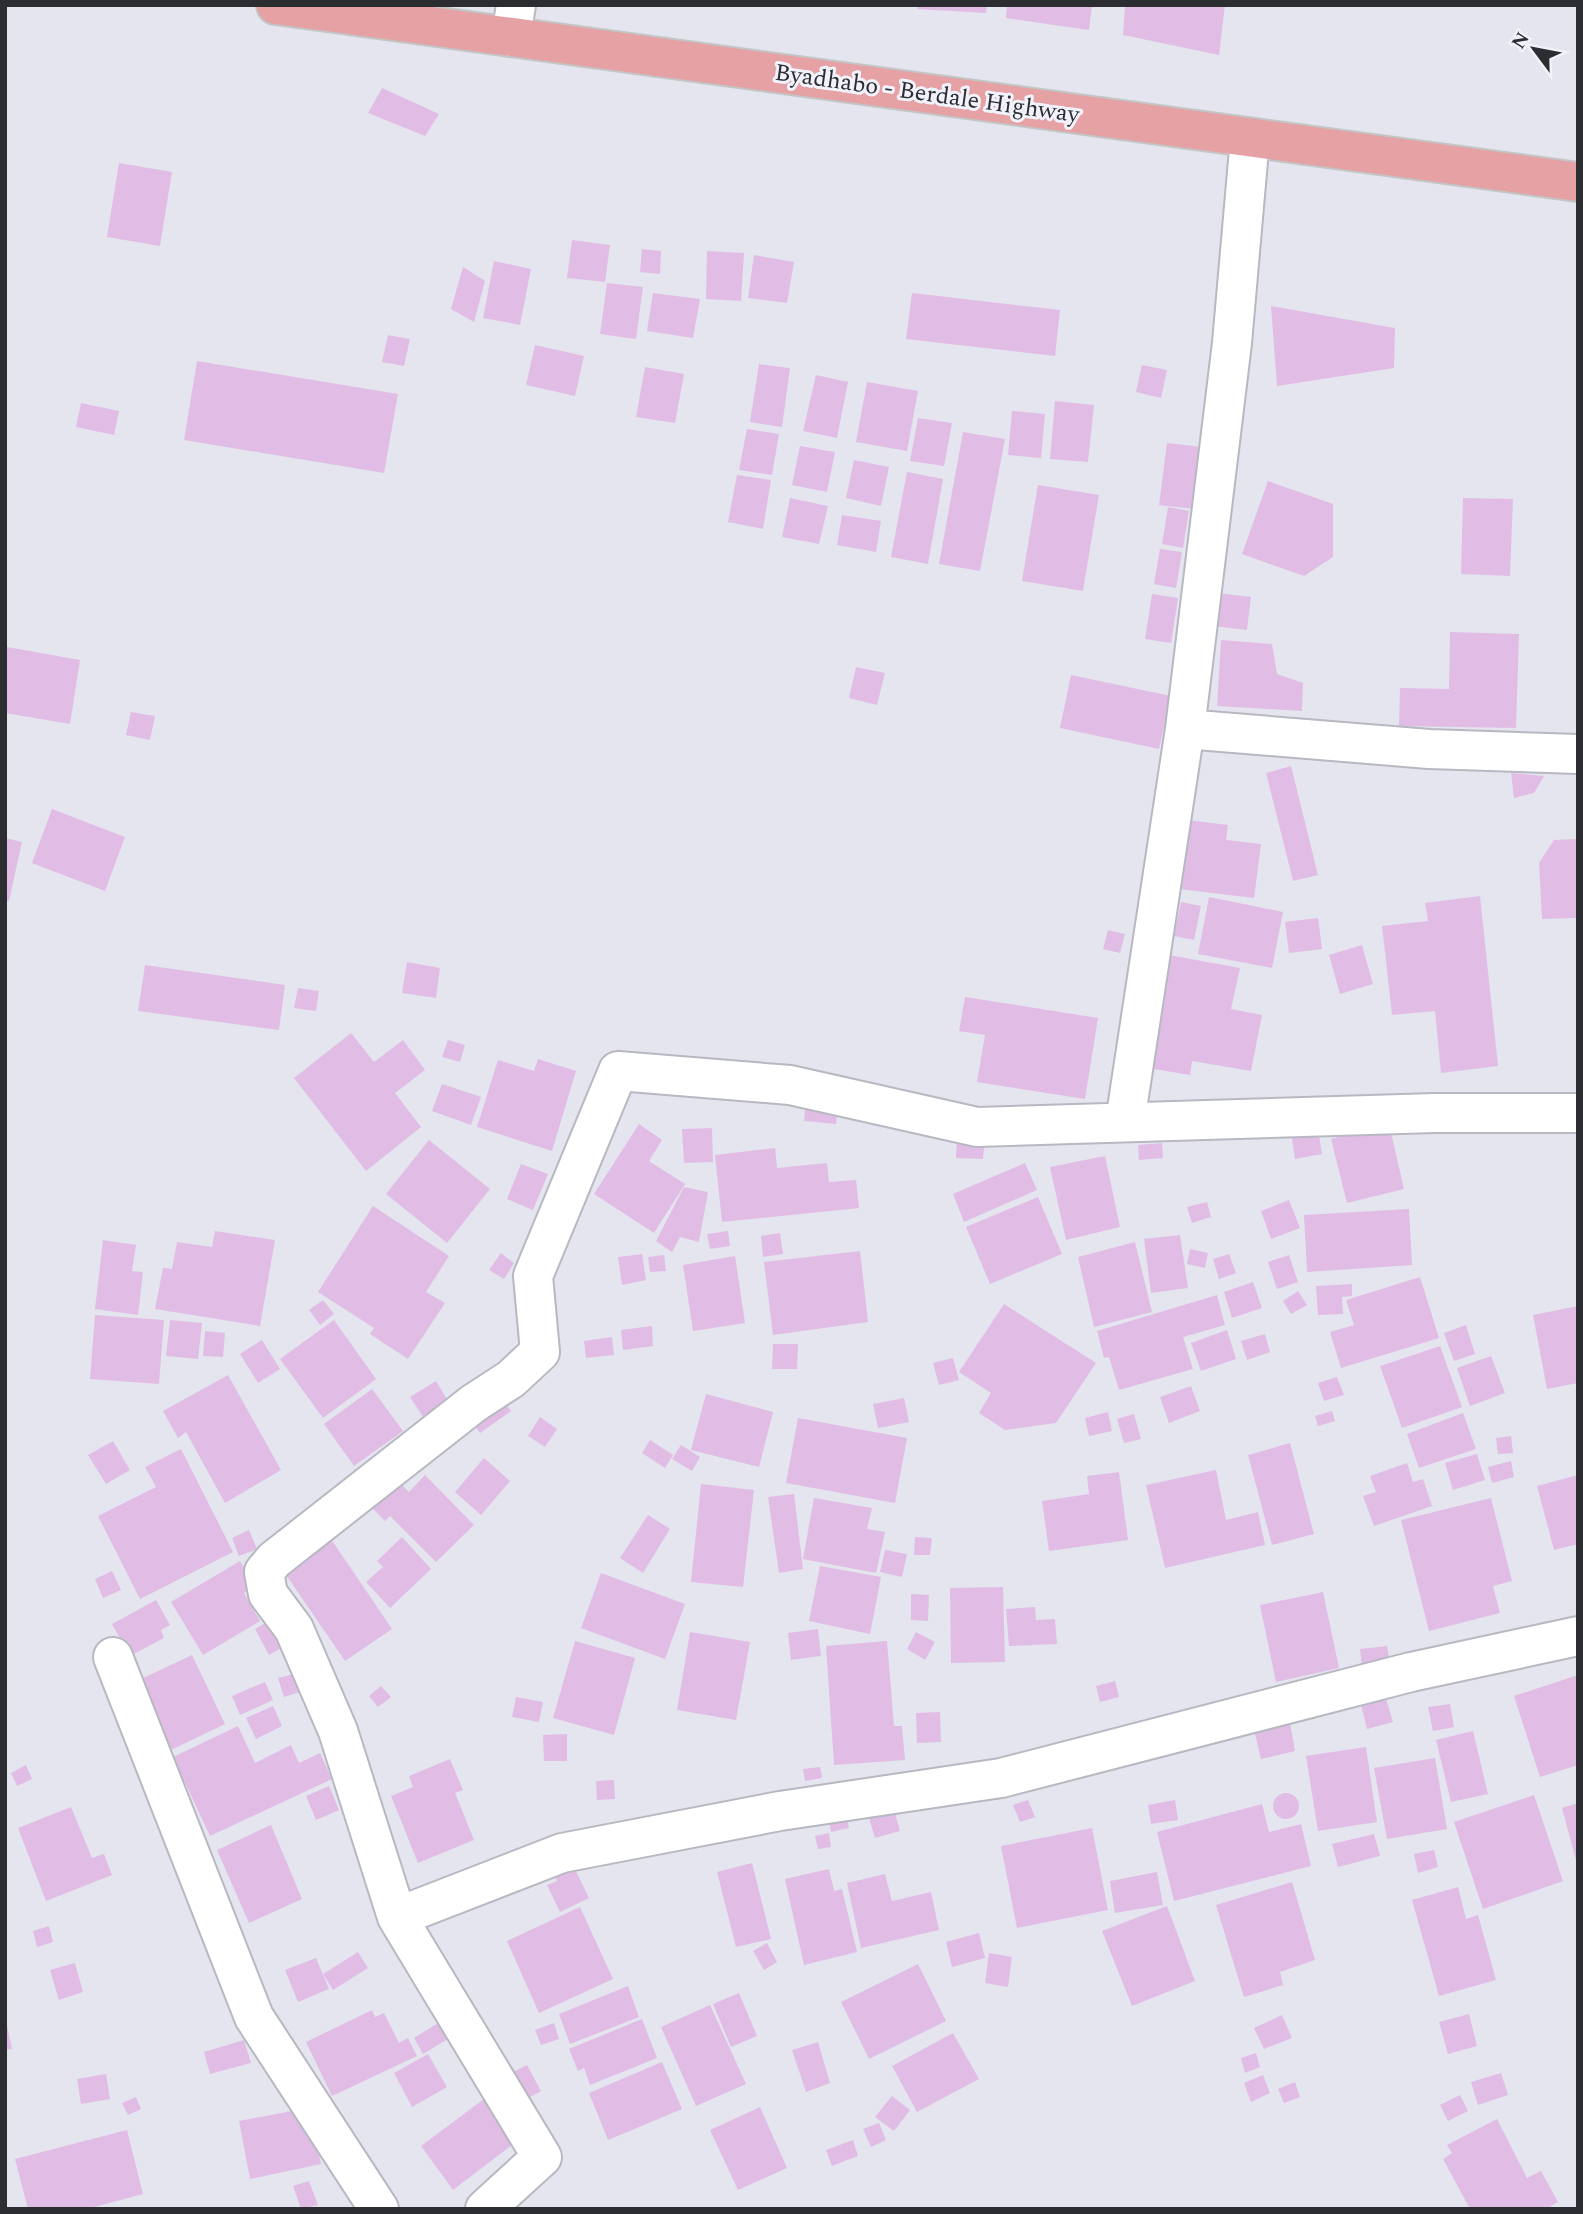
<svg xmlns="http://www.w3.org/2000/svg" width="1583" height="2214" viewBox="0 0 1583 2214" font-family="Spectral,serif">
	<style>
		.building { fill: #e1bde6 }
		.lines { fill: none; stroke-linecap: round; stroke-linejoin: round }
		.minor-casing { stroke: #b7b8c1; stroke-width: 42 }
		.major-casing { stroke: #c4c4c5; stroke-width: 42 }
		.minor { stroke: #fff; stroke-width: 38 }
		.major { stroke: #e5a1a3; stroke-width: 38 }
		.labels { text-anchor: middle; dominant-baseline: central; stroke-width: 6; stroke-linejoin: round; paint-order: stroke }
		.street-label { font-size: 24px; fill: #2c2d30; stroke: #f1f2fb }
	</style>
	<rect width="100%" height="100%" fill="#e4e5ee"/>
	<path class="building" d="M918 5H987L986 13 917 9Z
		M1007 5H1092L1089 30 1006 18Z
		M1125 5H1225L1219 55 1123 35Z
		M382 88 439 114 425 136 368 113Z
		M119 163 172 172 160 246 107 237Z
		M572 240 610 245 605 282 567 278Z
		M642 249 661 251 660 274 640 272Z
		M707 251 744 253 741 301 706 299Z
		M754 255 794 262 787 303 748 298Z
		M494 261 531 269 520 325 483 318Z
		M463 267 485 281 474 322 451 309Z
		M607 283 643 287 636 339 600 334Z
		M653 293 700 299 693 338 647 331Z
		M912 293 1060 310 1055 356 906 339Z
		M1271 306 1395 328 1394 368 1277 386Z
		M388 335 410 339 404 366 382 362Z
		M535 345 584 356 575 396 526 385Z
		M197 361 398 394 384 473 184 440Z
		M759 364 790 368 782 427 750 422Z
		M1142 365 1167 370 1161 398 1136 392Z
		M645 367 684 374 675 423 636 417Z
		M816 375 848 382 837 438 803 431Z
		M867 382 918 391 907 451 856 442Z
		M1055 401 1094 405 1088 462 1050 459Z
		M81 403 119 411 114 435 76 427Z
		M1012 411 1045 414 1041 458 1008 455Z
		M918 418 952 423 944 466 910 461Z
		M747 429 779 434 772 475 739 470Z
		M963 432 1005 439 980 571 939 564Z
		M1167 443 1211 448 1204 510 1159 505Z
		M800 446 835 452 827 492 792 485Z
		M854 460 889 467 881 506 846 498Z
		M907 472 943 479 928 564 891 557Z
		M737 475 771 480 763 529 728 522Z
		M1268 481 1333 504V557L1304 576 1242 554Z
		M1038 485 1099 495 1083 591 1022 581Z
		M790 498 828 506 819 544 782 537Z
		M1463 498 1513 499 1510 576 1461 574Z
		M1168 507 1189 511 1183 548 1162 544Z
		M842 515 881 521 876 552 837 545Z
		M1160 549 1182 552 1176 588 1154 584Z
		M1217 593 1251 597 1247 630 1213 626Z
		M1152 594 1178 598 1171 643 1145 639Z
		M1450 632 1519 634 1516 728 1399 726 1400 688 1449 689Z
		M1221 640 1272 644 1277 674 1303 683 1302 711 1217 706Z
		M7 647 80 660 70 724 5 713Z
		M856 667 885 673 877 705 849 698Z
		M1071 675 1171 696 1159 749 1060 728Z
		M131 712 155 716 150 740 126 735Z
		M1291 766 1318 875 1293 881 1266 773Z
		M1511 773 1544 776 1534 793 1514 798Z
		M52 809 125 837 105 891 32 863Z
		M1187 820 1228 825 1226 840 1261 844 1254 898 1179 889Z
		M5 838 22 842 9 901H5Z
		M1578 839V918L1542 919 1539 863 1554 840Z
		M1480 896 1498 1066 1441 1073 1435 1011 1392 1015 1382 926 1428 921 1425 903Z
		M1209 897 1283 912 1272 968 1198 954Z
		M1181 902 1201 906 1194 940 1174 936Z
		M1318 918 1322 949 1289 953 1285 922Z
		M1108 930 1125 934 1120 953 1103 949Z
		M1362 945 1373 984 1340 994 1329 955Z
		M1169 955 1240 968 1231 1009 1262 1015 1251 1071 1192 1061 1190 1075 1148 1068Z
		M407 962 440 968 436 998 402 993Z
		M145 965 285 985 279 1030 138 1011Z
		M298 988 319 991 316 1011 294 1008Z
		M965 997 1098 1018 1085 1099 977 1082 985 1035 959 1031Z
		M351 1033 374 1062 403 1040 425 1070 395 1093 421 1127 366 1171 294 1078Z
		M448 1040 465 1045 460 1062 442 1057Z
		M538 1059 576 1071 552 1151 477 1127 498 1060 534 1071Z
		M442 1084 481 1097 471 1125 432 1111Z
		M806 1102 838 1104 836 1124 804 1121Z
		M639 1124 662 1140 649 1161 685 1184 654 1233 594 1194Z
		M1389 1124 1404 1189 1347 1203 1331 1139Z
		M712 1128 713 1162 684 1163 682 1129Z
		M1318 1129 1322 1154 1295 1159 1291 1132Z
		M957 1134 985 1136 983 1159 956 1158Z
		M429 1140 490 1189 447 1243 386 1194Z
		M1162 1143 1163 1158 1139 1160 1138 1145Z
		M775 1148 777 1168 827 1163 829 1182 856 1180 859 1208 722 1222 715 1155Z
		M1105 1156 1120 1227 1066 1240 1050 1167Z
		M1025 1163 1037 1190 964 1222 953 1194Z
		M521 1164 548 1174 533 1210 507 1199Z
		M684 1187 708 1192 699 1242 680 1237 672 1252 656 1241Z
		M1038 1197 1062 1254 990 1284 966 1227Z
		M1289 1200 1300 1228 1271 1239 1261 1211Z
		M1207 1202 1211 1217 1192 1223 1187 1207Z
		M373 1206 449 1256 426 1292 445 1303 408 1359 370 1334 374 1328 318 1292Z
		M1409 1209 1412 1265 1307 1272 1304 1215Z
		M215 1231 275 1240 260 1326 155 1309 163 1268 172 1269 177 1242 212 1247Z
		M728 1231 730 1246 710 1249 707 1234Z
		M780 1233 783 1254 763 1257 761 1236Z
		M1180 1235 1188 1288 1151 1293 1144 1239Z
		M103 1240 136 1245 132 1271 143 1272 138 1315 95 1309Z
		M1135 1242 1152 1312 1094 1327 1078 1257Z
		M1190 1249 1208 1253 1205 1268 1187 1264Z
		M860 1251 868 1322 773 1335 764 1262Z
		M501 1253 514 1263 504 1279 489 1270Z
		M642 1254 646 1280 622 1285 618 1257Z
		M1229 1254 1236 1273 1219 1279 1213 1259Z
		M664 1255 666 1271 650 1272 648 1257Z
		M1289 1255 1298 1282 1277 1289 1268 1262Z
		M735 1256 745 1323 693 1331 683 1265Z
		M1420 1277 1439 1338 1341 1368 1330 1332 1354 1325 1346 1300Z
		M1253 1282 1262 1308 1232 1318 1224 1292Z
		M1352 1284V1296L1342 1297 1343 1314 1318 1315 1316 1286Z
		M1298 1291 1307 1305 1291 1314 1283 1301Z
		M1217 1295 1225 1325 1183 1337 1193 1369 1119 1390 1109 1357 1104 1358 1097 1331Z
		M323 1300 334 1314 320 1325 309 1310Z
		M1004 1304 1096 1363 1056 1423 1005 1430 979 1413 991 1393 959 1372Z
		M1578 1306V1383L1547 1389 1533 1315Z
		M95 1315 164 1320 159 1384 90 1379Z
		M170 1320 202 1323 198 1359 166 1356Z
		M334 1320 376 1379 323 1418 280 1359Z
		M1466 1325 1475 1354 1454 1361 1444 1333Z
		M652 1326 653 1346 623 1350 621 1330Z
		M1227 1330 1236 1359 1201 1371 1191 1343Z
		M205 1331 225 1333 223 1357 203 1356Z
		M1265 1334 1270 1352 1247 1360 1241 1341Z
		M612 1337 614 1355 586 1358 584 1341Z
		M262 1340 280 1369 258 1383 240 1354Z
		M773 1344H798L797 1369H772Z
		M1440 1346 1462 1407 1402 1428 1380 1366Z
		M1491 1356 1505 1393 1470 1406 1457 1368Z
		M953 1358 959 1380 939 1385 933 1363Z
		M228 1375 281 1470 225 1503 186 1432 178 1438 163 1411Z
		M1337 1377 1344 1395 1324 1401 1318 1383Z
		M436 1381 452 1408 427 1423 410 1397Z
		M1191 1386 1200 1411 1169 1423 1160 1397Z
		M372 1389 403 1431 354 1466 324 1424Z
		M706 1394 773 1412 759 1467 691 1450Z
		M499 1395 511 1411 480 1433 469 1418Z
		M904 1398 909 1422 878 1428 873 1404Z
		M1332 1411 1335 1421 1318 1426 1315 1416Z
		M1108 1412 1112 1431 1089 1436 1085 1418Z
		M1463 1413 1476 1449 1419 1468 1407 1434Z
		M1134 1414 1141 1439 1124 1443 1117 1419Z
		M540 1417 557 1429 545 1447 528 1436Z
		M798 1418 907 1438 895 1503 786 1483Z
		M1511 1436 1513 1453 1498 1454 1496 1438Z
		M650 1440 673 1455 665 1468 642 1453Z
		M113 1441 130 1470 106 1484 88 1455Z
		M1290 1443 1314 1534 1272 1545 1248 1455Z
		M681 1445 700 1457 692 1471 672 1459Z
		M181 1449 233 1552 140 1599 98 1516 156 1487 145 1467Z
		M1477 1454 1485 1480 1453 1490 1445 1463Z
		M484 1458 510 1481 481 1515 455 1492Z
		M1511 1461 1514 1477 1492 1483 1488 1467Z
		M1407 1463 1413 1482 1423 1479 1432 1506 1374 1526 1363 1496 1376 1492 1370 1476Z
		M1216 1470 1226 1520 1258 1512 1265 1545 1165 1568 1146 1485Z
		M1119 1472 1128 1540 1049 1551 1042 1501 1089 1494 1087 1476Z
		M425 1475 474 1525 436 1562 390 1516 385 1521 366 1502 393 1476 409 1492Z
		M1578 1475V1544L1554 1550 1537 1486Z
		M701 1484 754 1490 743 1587 691 1582Z
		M794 1494 803 1569 779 1573 768 1497Z
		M814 1498 872 1508 867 1529 885 1532 876 1573 803 1559Z
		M1491 1498 1512 1581 1493 1586 1500 1613 1429 1631 1401 1520Z
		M648 1515 670 1529 643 1573 620 1558Z
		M249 1530 257 1549 239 1556 232 1538Z
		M402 1537 431 1569 390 1608 366 1582 383 1567 377 1561Z
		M915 1537 932 1538 930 1555H914Z
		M331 1539 392 1629 345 1661 284 1572Z
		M885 1550 907 1554 902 1577 880 1572Z
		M240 1561 255 1587 244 1593 260 1621 203 1655 171 1602Z
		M820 1566 881 1577 870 1634 809 1621Z
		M112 1571 121 1590 103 1598 95 1579Z
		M601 1573 685 1604 665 1659 581 1628Z
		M1003 1587 1005 1662 951 1663 950 1588Z
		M1323 1592 1339 1668 1276 1682 1260 1605Z
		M911 1594 929 1595 928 1621 911 1620Z
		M156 1600 170 1625 161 1630 164 1638 130 1656 112 1624Z
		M1035 1607 1036 1620 1055 1619 1057 1644 1009 1646 1006 1609Z
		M275 1617 290 1643 269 1655 255 1629Z
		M818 1629 821 1656 791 1660 788 1633Z
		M690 1632 750 1642 736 1720 677 1710Z
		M916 1632 935 1642 925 1660 907 1649Z
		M575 1641 635 1658 614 1735 553 1718Z
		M887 1641 894 1726H902L905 1760 834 1765 826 1646Z
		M1387 1646 1391 1670 1363 1674 1360 1649Z
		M192 1655 225 1724 171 1750 139 1680Z
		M298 1673 303 1691 284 1697 278 1678Z
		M1578 1675V1765L1540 1777 1514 1696Z
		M1115 1681 1119 1697 1100 1702 1096 1686Z
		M265 1682 273 1700 240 1715 232 1696Z
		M381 1686 391 1697 378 1707 369 1696Z
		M516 1697 543 1702 539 1722 512 1717Z
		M1386 1699 1393 1722 1367 1729 1361 1705Z
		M1450 1704 1454 1727 1433 1731 1428 1707Z
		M273 1706 282 1726 256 1739 246 1718Z
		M940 1712 941 1742 917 1743 916 1713Z
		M1290 1723 1295 1751 1261 1759 1254 1730Z
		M238 1726 255 1763 291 1745 299 1763 320 1753 332 1779 210 1836 173 1757Z
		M1473 1731 1488 1794 1451 1802 1436 1740Z
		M567 1734V1761H544L543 1735Z
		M1366 1747 1377 1822 1318 1831 1306 1756Z
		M1435 1758 1447 1829 1387 1839 1374 1768Z
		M450 1759 463 1790 455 1793 474 1840 418 1863 391 1796 413 1787 409 1776Z
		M26 1765 32 1779 17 1786 11 1773Z
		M820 1767 822 1778 805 1781 803 1769Z
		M614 1780 615 1799 597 1800 596 1781Z
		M329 1786 339 1810 316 1820 306 1796Z
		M1273 1806a13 13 0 1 1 26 0a13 13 0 1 1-26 0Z
		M1534 1795 1563 1881 1483 1909 1454 1822Z
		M1028 1800 1035 1817 1020 1822 1013 1805Z
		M1175 1800 1178 1820 1151 1824 1148 1805Z
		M892 1803 900 1831 875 1838 867 1811Z
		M1578 1803V1864H1577L1562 1808Z
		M1262 1804 1269 1832 1301 1824 1311 1866 1174 1901 1157 1832Z
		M71 1807 92 1858 104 1854 112 1875 46 1901 18 1828Z
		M846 1812 849 1828 831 1832 828 1815Z
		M271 1825 302 1899 249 1923 217 1850Z
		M1092 1828 1108 1910 1017 1928 1001 1846Z
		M829 1833 831 1847 818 1849 815 1836Z
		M1374 1834 1380 1856 1338 1867 1332 1844Z
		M1434 1850 1438 1867 1418 1873 1414 1854Z
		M569 1857 589 1898 560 1912 547 1885 557 1881 550 1866Z
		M752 1863 771 1939 736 1947 717 1872Z
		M829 1869 834 1891 842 1889 857 1952 804 1965 785 1879Z
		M1157 1872 1163 1905 1115 1913 1110 1881Z
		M885 1874 892 1901 931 1892 939 1930 861 1948 847 1883Z
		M1292 1882 1315 1960 1280 1972 1283 1985 1244 1997 1216 1905Z
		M1458 1887 1466 1919 1478 1915 1496 1980 1439 1996 1412 1900Z
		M1167 1906 1195 1981 1132 2006 1102 1931Z
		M580 1907 613 1979 539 2013 507 1941Z
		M49 1926 53 1942 37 1947 33 1931Z
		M979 1933 985 1958 952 1967 946 1942Z
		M767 1943 777 1962 764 1970 753 1951Z
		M358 1952 368 1968 333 1990 323 1974Z
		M989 1953 1012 1957 1008 1987 985 1983Z
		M316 1958 329 1989 298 2002 285 1970Z
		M75 1963 83 1992 59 2000 50 1970Z
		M918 1964 946 2021 869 2059 841 2002Z
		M628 1986 639 2017 570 2044 559 2014Z
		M739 1993 757 2036 731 2047 713 2004Z
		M710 2005 746 2084 696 2106 661 2027Z
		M372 2010 375 2017 384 2013 399 2043 408 2038 417 2056 332 2096 306 2042Z
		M1469 2014 1477 2046 1448 2054 1439 2022Z
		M1282 2015 1292 2038 1264 2049 1254 2028Z
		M5 2016 12 2049 5 2050Z
		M642 2019 657 2058 590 2085 584 2068 578 2071 569 2049Z
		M438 2023 448 2039 423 2054 414 2038Z
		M554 2023 559 2039 541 2045 535 2030Z
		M953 2033 979 2079 917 2112 892 2066Z
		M244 2040 251 2063 210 2074 204 2052Z
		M818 2042 830 2083 806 2092 792 2050Z
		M1256 2053 1260 2067 1245 2073 1241 2058Z
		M428 2054 447 2087 412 2107 394 2073Z
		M662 2062 682 2109 608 2140 589 2093Z
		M527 2065 541 2091 523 2101 509 2074Z
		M1501 2073 1508 2095 1478 2105 1471 2082Z
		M106 2074 110 2099 81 2104 77 2079Z
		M1263 2075 1270 2093 1251 2102 1244 2083Z
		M1295 2082 1300 2097 1284 2103 1278 2089Z
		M1460 2095 1468 2111 1448 2121 1440 2105Z
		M892 2096 910 2110 894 2131 875 2117Z
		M136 2097 141 2109 128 2115 122 2103Z
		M484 2099 516 2142 453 2190 421 2146Z
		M760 2107 787 2168 738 2190 710 2130Z
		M297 2110 301 2128 314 2126 321 2164 250 2179 239 2121Z
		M1497 2119 1527 2178 1541 2171 1558 2202 1546 2209H1470L1443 2159 1452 2153 1447 2145Z
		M879 2123 886 2140 871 2147 863 2129Z
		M127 2130 143 2194 87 2209H28L15 2159Z
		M853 2140 858 2156 832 2166 826 2150Z
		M309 2181 318 2205 301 2209 293 2186Z"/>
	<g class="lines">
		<g class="minor-casing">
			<path id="minor" d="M511 37 516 5
				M1185 729 1429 749 1578 754
				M1125 1122 1185 729 1232 343 1250 138
				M113 1657 254 2017 379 2209
				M397 1917 562 1853 780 1811 1001 1778 1411 1672 1578 1636
				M485 2209 542 2157 397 1917 338 1731 294 1629 268 1594 264 1572 274 1560 474 1403 511 1379 540 1352 533 1276 618 1071 790 1085 977 1127 1435 1113H1578"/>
		</g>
		<g class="major-casing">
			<path id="major" d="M276 5 1578 182"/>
		</g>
		<use href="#minor" class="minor"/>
		<use href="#major" class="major"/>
	</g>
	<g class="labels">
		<g class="street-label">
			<text transform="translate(927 94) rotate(8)">Byadhabo - Berdale Highway</text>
		</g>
	</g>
	<rect width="1583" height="2214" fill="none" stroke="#2c2d30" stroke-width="14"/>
	<g transform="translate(1534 49) rotate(302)" stroke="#f1f2fb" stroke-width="5" paint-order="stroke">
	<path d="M0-5L12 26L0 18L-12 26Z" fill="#2c2d30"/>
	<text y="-10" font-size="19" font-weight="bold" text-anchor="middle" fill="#2c2d30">N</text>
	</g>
</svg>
